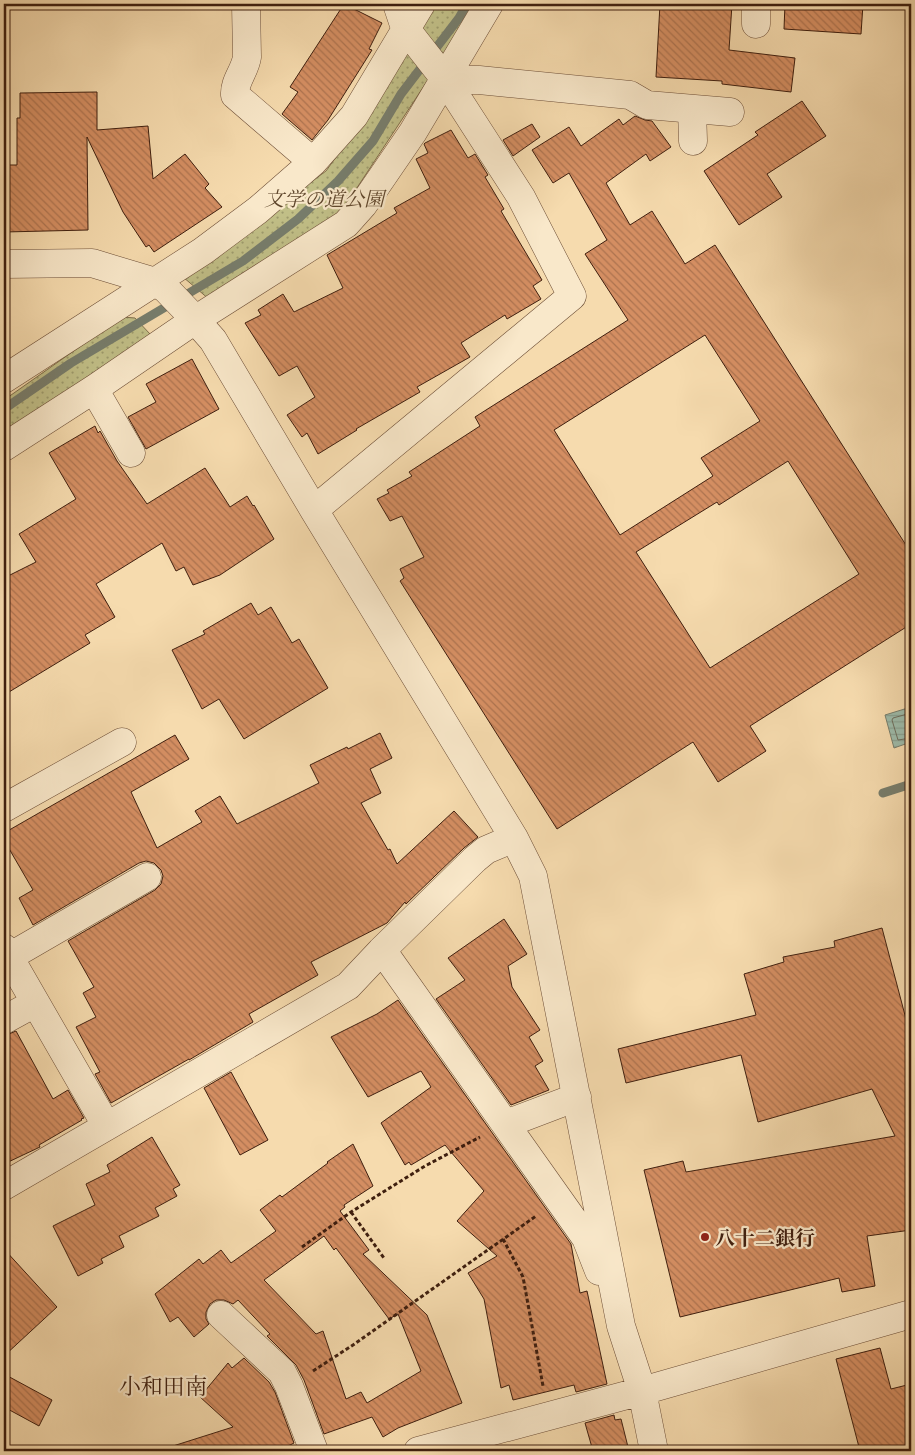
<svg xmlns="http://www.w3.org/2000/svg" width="915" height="1455" viewBox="0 0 915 1455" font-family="'Gentium Book Plus','Noto Serif JP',serif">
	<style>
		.park { fill: url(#park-dots); stroke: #806f4b }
		.water { fill: url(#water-rules); stroke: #777d6c }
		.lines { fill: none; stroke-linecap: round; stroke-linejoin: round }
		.shore { stroke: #6e6d5c; stroke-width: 1 }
		.stream { stroke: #777d6c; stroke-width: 9 }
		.building { fill: url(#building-back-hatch); stroke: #3f1f0f; fill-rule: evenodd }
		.minor-casing { stroke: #6d4e37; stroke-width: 29 }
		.path { stroke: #3f1f0f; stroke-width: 3; stroke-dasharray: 4 2.5; stroke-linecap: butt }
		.minor { stroke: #f9e8ca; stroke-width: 28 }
		.poi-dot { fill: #8f2418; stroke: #f9e8ca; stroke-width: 2 }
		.labels { text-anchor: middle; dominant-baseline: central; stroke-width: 4.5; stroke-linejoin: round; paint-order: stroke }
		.park-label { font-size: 20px; font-style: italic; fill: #60472d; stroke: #f9e8ca }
		.poi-label { font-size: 20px; font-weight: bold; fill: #3f1f0f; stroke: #f9e8ca; text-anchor: start }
		.quarter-label { font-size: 22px; fill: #3f1f0f; stroke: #f9e8ca }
	</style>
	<defs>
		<pattern id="park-dots" width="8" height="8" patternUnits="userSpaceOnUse" patternTransform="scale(1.25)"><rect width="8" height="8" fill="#c1bf87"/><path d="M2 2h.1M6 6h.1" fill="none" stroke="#9e9b6d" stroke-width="1.8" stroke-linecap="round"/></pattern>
		<pattern id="water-rules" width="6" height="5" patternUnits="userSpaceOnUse" patternTransform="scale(1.25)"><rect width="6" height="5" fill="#9dbbaa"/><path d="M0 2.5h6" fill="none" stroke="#88a091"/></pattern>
		<pattern id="building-back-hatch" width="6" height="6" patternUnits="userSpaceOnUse" patternTransform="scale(1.25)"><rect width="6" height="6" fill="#d48e62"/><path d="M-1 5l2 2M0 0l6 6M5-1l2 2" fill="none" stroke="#ad734f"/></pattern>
	</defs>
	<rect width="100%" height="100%" fill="#f6dbae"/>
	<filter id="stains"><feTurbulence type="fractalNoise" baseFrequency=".004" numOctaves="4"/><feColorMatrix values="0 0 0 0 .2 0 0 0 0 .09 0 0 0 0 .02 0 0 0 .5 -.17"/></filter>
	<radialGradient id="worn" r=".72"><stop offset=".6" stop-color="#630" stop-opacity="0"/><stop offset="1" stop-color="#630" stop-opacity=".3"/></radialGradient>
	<path class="park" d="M437 4H478L341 212 210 300 183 277 326 171 369 111Z
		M122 317 135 318 150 334 146 341 4 432V400Z"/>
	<path class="water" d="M911 707V742L894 748 885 715Z"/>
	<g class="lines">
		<path class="shore" d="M911 713 893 718 892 720 898 740 911 738"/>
		<path class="stream" d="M4 409 71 363 243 261 298 219 338 181 373 141 401 94 459 18 467 4
			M883 793 911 784"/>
	</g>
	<path class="building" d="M344 4 382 23 369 49 372 50 328 120 312 140 282 114 298 92 290 87Z
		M660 4H732L729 50 795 58 791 92 722 84V81L656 77Z
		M785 4H863L861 34 784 29Z
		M97 92V130L148 126 153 179 185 154 209 184 205 188 222 207 154 252 149 245 146 247 123 212 87 137 88 230 4 232V165H17V118H20V93Z
		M802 101 826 136 767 174 782 197 739 225 704 171 758 135 755 132Z
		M635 116 645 120 652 121 671 147 650 161 646 154 606 183 630 225 652 211 685 264 715 245 911 553V624L750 726 766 751 718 782 693 742 557 829 400 581 404 578 400 569 424 557 402 516 390 521 377 499 389 493 387 490 412 476 409 472 480 426 475 417 628 320 585 254 607 240 569 173 553 183 532 150 569 127 581 146 619 119 623 125ZM705 335 760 421 701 458 713 476 620 535 554 430ZM788 461 859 574 710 668 636 552 717 502 719 505Z
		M532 124 540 137 513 156 503 140Z
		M451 130 468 158 475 154 488 175 485 177 504 209 501 211 542 280 533 286 541 299 507 319 505 315 461 343 470 357 417 387 420 392 356 429 357 430 318 454 307 433 302 437 287 415 315 397 297 366 279 376 245 323 261 315 258 310 283 294 294 312 343 288 327 255 397 213 394 208 430 188 416 159 428 153 424 144 425 143Z
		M192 359 219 409 146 449 128 417 156 402 146 384Z
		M95 426 98 433 100 431 117 461 147 504 205 468 230 507 247 496 253 506 254 505 274 539 220 575 193 585 184 567 176 571 162 543 96 584 115 617 85 635 90 643 4 695V578L36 562 19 534 76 499 49 453Z
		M251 603 258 615 271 607 292 643 299 639 328 688 244 739 219 699 202 709 172 650 205 634 203 631Z
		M380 733 392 758 370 769 381 793 361 803 388 850 390 849 397 864 454 811 478 837 464 848 406 904 405 902 387 923 311 962 318 975 249 1014 253 1022 189 1060V1059L111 1103 95 1074 100 1072 76 1027 96 1017 83 993 94 987 68 941 155 890 161 884 163 876 161 870 154 863 146 861 139 863 33 925 19 898 33 890 4 840V833L175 735 189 759 131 792 157 848 202 822 195 811 220 796 237 824 319 783 310 765 347 747 348 749Z
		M504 919 527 954 508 966 512 987 540 1030 529 1037 543 1061 535 1066 549 1090 511 1105 436 999 465 980 448 958Z
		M882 928 911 1038V1230L867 1236 875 1286 842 1292 839 1278 680 1317 644 1170 683 1161 686 1172 895 1136 872 1089 758 1122 741 1055 626 1083 618 1049 756 1015 744 974 784 962 783 957 835 947 834 941Z
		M398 1000 571 1244 580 1293 587 1291 607 1384 576 1392 574 1385 513 1400 509 1385 501 1388 484 1299 468 1273 497 1256 457 1221 484 1191 445 1145 411 1165 409 1162 405 1165 381 1123 431 1087 421 1071 368 1097 331 1037 377 1014Z
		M16 1031 53 1099 68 1090 84 1118 81 1119 82 1120 39 1145 40 1147 4 1164V1036Z
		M231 1072 268 1140 240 1155 204 1088Z
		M152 1137 180 1185 173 1189 177 1196 155 1208 159 1216 119 1236 124 1247 101 1259 103 1263 78 1276 53 1226 95 1205 86 1184 110 1172 107 1165Z
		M353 1144 373 1186 344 1205 345 1207 340 1211 369 1250 363 1254 427 1315 462 1403 398 1428 383 1437 372 1417 324 1434 304 1380 296 1365 267 1336 270 1334 238 1300 233 1304 224 1300H216L210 1304 206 1312V1319L209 1324 194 1337 178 1317 170 1322 155 1294 199 1259 203 1264 221 1250 231 1263 276 1231 260 1210 280 1195 282 1197 328 1163 327 1162ZM324 1236 334 1250 336 1248 389 1319 398 1314 421 1371 367 1403 361 1392 346 1399 323 1331 316 1334 264 1280Z
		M4 1249 57 1307 4 1356Z
		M880 1348 891 1389 911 1384V1451H860L836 1359Z
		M244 1358 269 1382 275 1392 294 1443 288 1446 290 1451H174L173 1446 233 1427 200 1397 228 1363 232 1368Z
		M4 1374 52 1400 39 1426 4 1407Z
		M614 1415 615 1420 621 1419 628 1447 610 1451H593L585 1423Z"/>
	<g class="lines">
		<g class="minor-casing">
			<path id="minor" d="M246 4 247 57C245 71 234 81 235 95L313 162
				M756 4V24
				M445 79 479 80 630 95 647 105 730 112
				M692 109 693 141
				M4 264 92 263 155 282 166 289 189 313 213 340 314 510 514 838 533 876 621 1326 642 1391 911 1314
				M4 379 203 251 258 210 313 162 354 116 421 4
				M94 389 131 453
				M4 447 94 389 195 320 346 224 363 205 413 132 489 4
				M314 510 572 296 521 197 445 79 405 28 397 4
				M4 808 122 742
				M4 948 106 1125
				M382 950 586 1238 599 1271
				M9 957 147 877
				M4 1020 35 1003
				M506 1124 577 1097
				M4 1186 348 986 382 950 475 859 486 850 514 838
				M221 1315 282 1372 289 1386 314 1451
				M418 1451 642 1391 654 1451"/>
		</g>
		<path class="path" d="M351 1212 384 1258
			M503 1239 523 1277 543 1386
			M302 1247 351 1212 425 1166 480 1137
			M313 1371 353 1345 536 1216"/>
		<use href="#minor" class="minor"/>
	</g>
	<circle class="poi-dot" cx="705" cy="1237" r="5"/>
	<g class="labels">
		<g class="park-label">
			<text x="324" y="198">文学の道公園</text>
		</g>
		<g class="poi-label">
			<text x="715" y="1237">八十二銀行</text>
		</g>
		<g class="quarter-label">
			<text x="163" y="1386">小和田南</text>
		</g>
	</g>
	<rect width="915" height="1455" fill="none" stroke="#f6dbae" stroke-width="20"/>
	<rect x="5" y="5" width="905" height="1445" fill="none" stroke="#3f1f0f" stroke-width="2.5"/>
	<rect x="10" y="10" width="895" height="1435" fill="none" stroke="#3f1f0f"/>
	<rect width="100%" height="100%" filter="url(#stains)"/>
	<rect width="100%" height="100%" fill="url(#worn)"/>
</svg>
